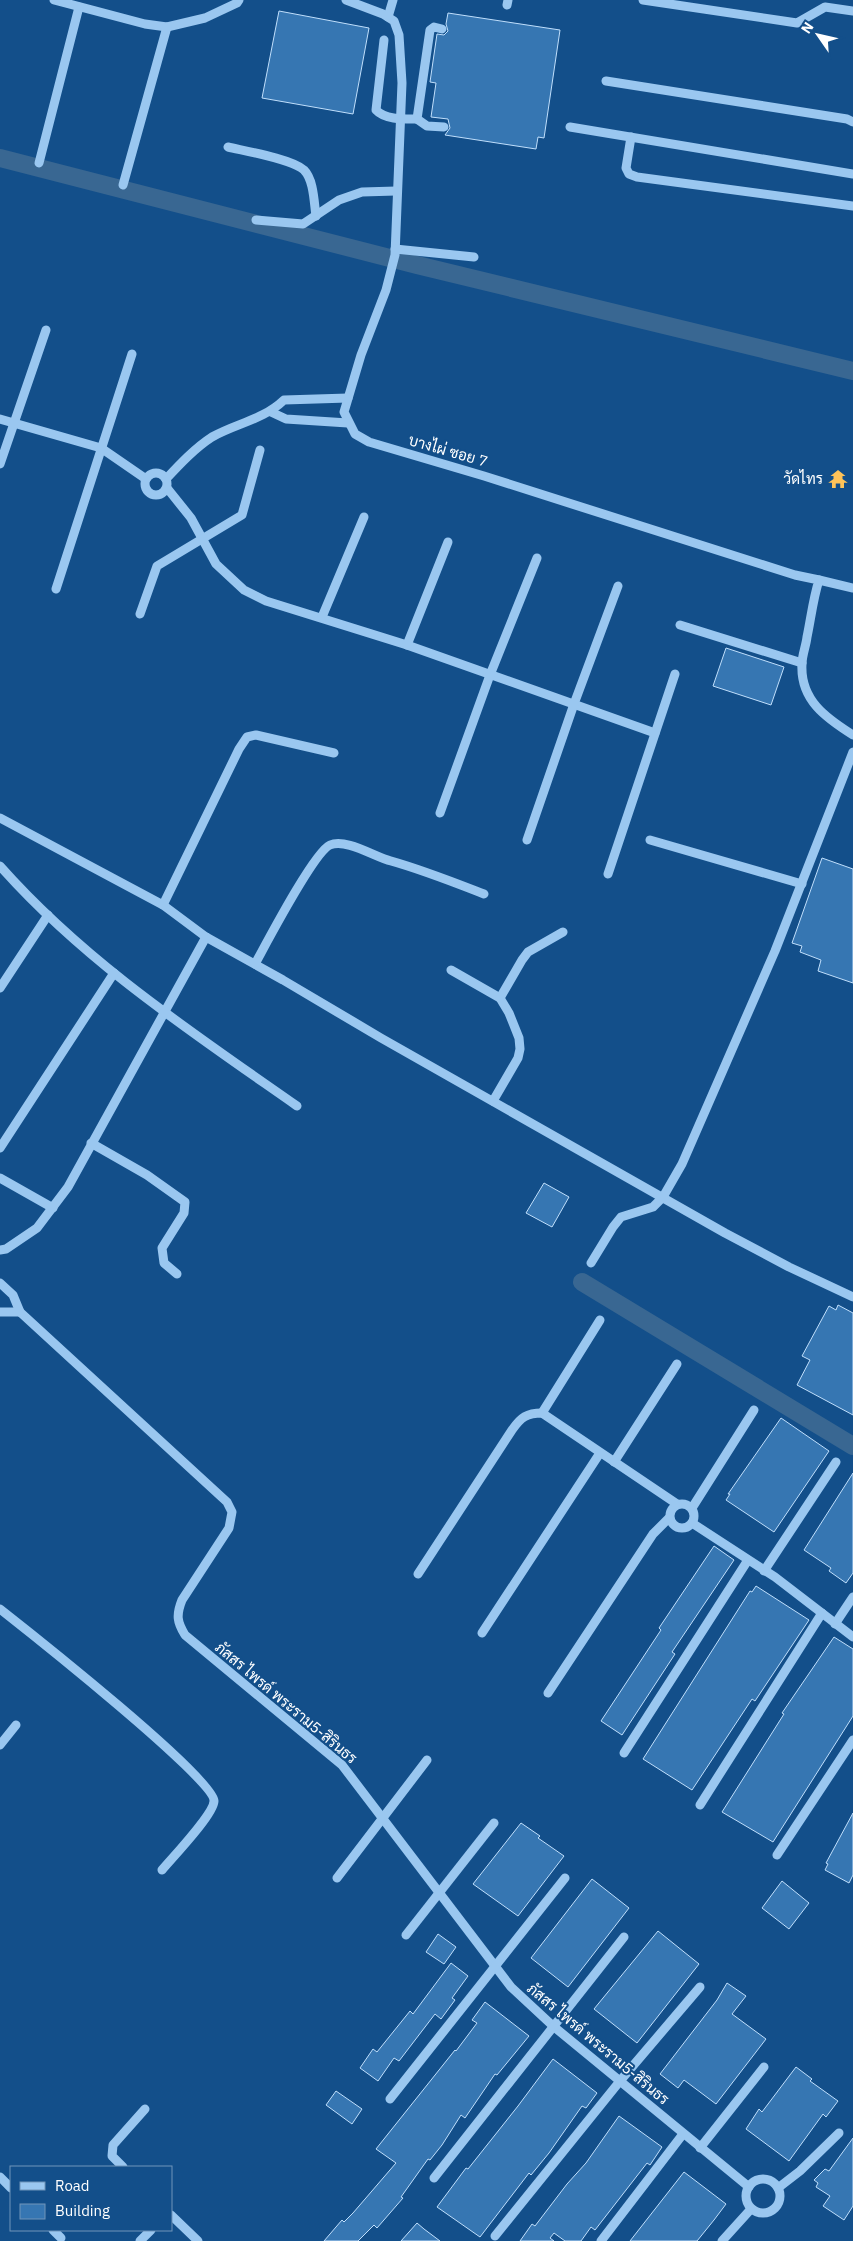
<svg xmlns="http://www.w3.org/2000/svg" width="853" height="2241" viewBox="0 0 853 2241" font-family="'IBM Plex Sans',Sarabun,sans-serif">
<rect width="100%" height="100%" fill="#134f8a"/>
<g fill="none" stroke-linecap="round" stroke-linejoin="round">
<g stroke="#396792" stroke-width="18">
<polyline points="0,158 417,265 853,371"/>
<polyline points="582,1282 853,1446"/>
</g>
</g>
<g fill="#3676b2" stroke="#c0dffc">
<polygon points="279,11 369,28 353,114 262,98"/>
<polygon points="448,13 560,30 544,138 538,137 536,149 445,135 450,128 448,119 431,117 436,83 430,82 437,34 444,35 448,31 446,24"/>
<polygon points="726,648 784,667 771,705 713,686"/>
<polygon points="822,858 853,869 853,983 818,971 821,960 800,952 802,946 792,943"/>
<polygon points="544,1183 569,1197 552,1227 526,1213"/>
<polygon points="838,1305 853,1313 853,1415 797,1385 810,1360 802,1356 829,1306 836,1310"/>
<polygon points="781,1418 829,1451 774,1532 726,1500 730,1494 728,1494"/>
<polygon points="853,1473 853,1573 846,1583 829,1571 831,1568 804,1550"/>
<polygon points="714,1546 734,1560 672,1652 675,1654 622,1735 601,1721 661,1630 659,1628"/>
<polygon points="756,1586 809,1620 755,1701 752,1699 692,1790 643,1759 750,1591 752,1592"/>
<polygon points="834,1637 853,1649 853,1716 773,1842 722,1812 784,1714 782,1713"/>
<polygon points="853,1813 853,1875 849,1883 825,1870 828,1864 826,1863"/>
<polygon points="521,1823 540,1836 538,1838 564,1856 518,1916 473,1884"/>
<polygon points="592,1879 629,1908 568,1987 531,1958"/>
<polygon points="782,1881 809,1903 789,1929 762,1908"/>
<polygon points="658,1931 699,1964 637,2043 594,2009"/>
<polygon points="438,1934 456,1947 444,1964 426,1952"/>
<polygon points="451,1963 468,1976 452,1998 455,2000 441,2019 435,2014 399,2061 394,2058 378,2081 360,2068 373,2049 377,2052 410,2011 413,2014"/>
<polygon points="727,1983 746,1996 732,2014 766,2039 716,2104 684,2080 678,2088 660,2074 717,2000"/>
<polygon points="485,2002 529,2036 497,2075 495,2074 465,2118 461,2115 442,2145 430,2160 428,2159 401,2197 403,2198 377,2228 374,2225 358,2241 324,2241 342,2220 344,2222 353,2213 396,2163 376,2149 455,2050 456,2051 477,2023 472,2020"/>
<polygon points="553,2059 597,2093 586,2108 582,2106 549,2153 531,2175 529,2173 480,2237 437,2207 466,2168 468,2169 518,2106"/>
<polygon points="796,2067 812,2079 810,2081 838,2101 826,2117 823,2114 789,2161 746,2129 759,2109 762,2112"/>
<polygon points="336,2091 362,2109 352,2124 326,2105"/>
<polygon points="619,2116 662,2147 650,2165 647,2163 595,2230 591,2227 581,2241 565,2241 554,2233 550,2238 554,2241 520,2241 532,2224 535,2226 567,2184 586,2163"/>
<polygon points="853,2138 853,2206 844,2220 823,2206 830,2196 816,2187 818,2183 814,2180 825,2169 829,2171"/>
<polygon points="684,2172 726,2204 714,2220 697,2241 630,2241"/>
<polygon points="417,2223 424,2229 440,2241 401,2241"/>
</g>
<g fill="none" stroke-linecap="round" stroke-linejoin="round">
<g stroke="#9ac7f0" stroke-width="9">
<polyline points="54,0 145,24 167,27 205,18 237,3 239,0"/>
<path d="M 346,0 L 383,14 L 394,21 L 399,35 L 402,83 L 395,255 L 386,290 L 361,355 L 344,412 L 355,434 L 369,442 L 484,476 L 795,575 L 819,580 C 813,599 811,618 807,637 C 806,646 802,655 802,664 C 800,700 826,718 853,735"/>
<polyline points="643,0 797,23 825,7 853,11"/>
<polyline points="507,5 508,0"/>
<polyline points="388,17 393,0"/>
<polyline points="442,29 434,27 430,30 417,119 427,126 444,127"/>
<path d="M 384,40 L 376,110 C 385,120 405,119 417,119"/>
<polyline points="606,81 847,119 853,122"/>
<polyline points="570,127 853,174"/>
<polyline points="631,137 626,168 629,174 637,177 853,206"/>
<path d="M 228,147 C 245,151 292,159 304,170 C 314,180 314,203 316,216"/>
<polyline points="39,163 79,7"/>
<polyline points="123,185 167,27"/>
<polyline points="256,220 303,224 339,200 362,192 396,191"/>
<polyline points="395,249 474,257"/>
<polyline points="271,412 286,419 348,423"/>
<polyline points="0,419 101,448 146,479"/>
<polyline points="0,464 46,330"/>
<circle cx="156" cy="484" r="11"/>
<path d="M 166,479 C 180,464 195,448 212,437 C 237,423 263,420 284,400 L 348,398"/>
<polyline points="167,488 191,518 216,564 244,590 266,601 407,645 655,733"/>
<polyline points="819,580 853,588"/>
<polyline points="56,589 132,354"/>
<polyline points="140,614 157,566 242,515 260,450"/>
<polyline points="322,617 364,517"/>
<polyline points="680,625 802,663"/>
<polyline points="407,645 448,542"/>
<polyline points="440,813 490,675 537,558"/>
<polyline points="0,818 163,905 206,937 283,980 381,1038 725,1233 789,1267 853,1297"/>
<polyline points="527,840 574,704 618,586"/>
<polyline points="650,840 802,884"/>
<path d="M 0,866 C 85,962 193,1033 297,1106"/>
<polyline points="608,874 675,674"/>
<polyline points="163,905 239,749 247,737 256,735 334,753"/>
<path d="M 255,964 C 266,944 314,852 330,845 C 346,838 375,857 391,861 C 423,870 453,882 484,894"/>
<polyline points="451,970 500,998 509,1013 519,1038 520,1049 518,1058 493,1101"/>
<polyline points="0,988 48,915"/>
<polyline points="500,998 522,960 528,952 563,932"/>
<polyline points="91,1143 147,1175 185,1202 184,1213 162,1248 164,1263 177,1274"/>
<polyline points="0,1148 114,973"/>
<polyline points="0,1178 53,1208"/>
<polyline points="0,1250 6,1249 37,1228 68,1187 206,937"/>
<polyline points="591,1263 613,1227 621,1217 653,1207 663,1197 682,1164 775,951 853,752"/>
<path d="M 0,1283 L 13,1295 L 20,1312 L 227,1502 L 232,1512 L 229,1528 L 182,1600 C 176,1615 177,1622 185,1635 L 342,1765 L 511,1987 L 553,2026 L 749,2187"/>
<polyline points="0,1312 20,1312"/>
<polyline points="542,1413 600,1320"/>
<polyline points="614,1462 677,1364"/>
<circle cx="682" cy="1516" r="12"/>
<polyline points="692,1508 754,1410"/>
<polyline points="692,1523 775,1577 853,1637"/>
<polyline points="764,1571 836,1462"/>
<path d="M 418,1574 L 512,1430 C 521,1417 527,1413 542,1413 L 677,1504"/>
<path d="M 0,1609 C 28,1631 215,1779 214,1801 C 214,1814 173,1857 162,1870"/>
<polyline points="835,1624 853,1597"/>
<polyline points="482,1633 600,1453"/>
<polyline points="548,1693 653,1534 669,1518"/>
<polyline points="0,1745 16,1725"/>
<polyline points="624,1753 748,1560"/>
<polyline points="700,1805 822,1613"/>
<polyline points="777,1855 853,1740"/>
<polyline points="337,1878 427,1760"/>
<polyline points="406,1935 494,1823"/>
<polyline points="390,2099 565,1878"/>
<polyline points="700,2148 764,2067"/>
<polyline points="123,2167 112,2156 113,2145 145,2109"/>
<polyline points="0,2177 11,2188"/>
<polyline points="434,2178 624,1937"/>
<circle cx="763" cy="2196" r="17"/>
<polyline points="778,2188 800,2171 839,2133"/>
<polyline points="171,2215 198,2241"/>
<polyline points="53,2230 61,2238"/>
<polyline points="495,2236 620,2081 700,1987"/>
<polyline points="140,2241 151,2230"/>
<polyline points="601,2241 683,2134"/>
<polyline points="722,2241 751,2209"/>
</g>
</g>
<defs>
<g id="temple-bare" transform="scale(1.5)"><path d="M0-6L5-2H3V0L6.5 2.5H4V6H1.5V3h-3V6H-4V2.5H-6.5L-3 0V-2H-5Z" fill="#ffc359" stroke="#134f8a" stroke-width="2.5" paint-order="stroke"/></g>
</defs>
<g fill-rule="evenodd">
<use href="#temple-bare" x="838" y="479"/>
</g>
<g text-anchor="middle" stroke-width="4" stroke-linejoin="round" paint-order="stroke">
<g font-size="15" fill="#fff" stroke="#134f8a">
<text transform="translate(448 451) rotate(16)" y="5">บางไผ่ ซอย 7</text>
<text transform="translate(286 1703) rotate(40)" y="5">ภัสสร ไพรด์ พระราม5-สิรินธร</text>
<text transform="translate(598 2044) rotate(40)" y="5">ภัสสร ไพรด์ พระราม5-สิรินธร</text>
</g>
<g font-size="15" fill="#fff" stroke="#134f8a" text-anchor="end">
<text x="823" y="484">วัดไทร</text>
</g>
</g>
<rect x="10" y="2166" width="162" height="65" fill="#134f8a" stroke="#7195b9"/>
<rect x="20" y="2182" width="25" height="8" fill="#9ac7f0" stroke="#7195b9"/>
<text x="55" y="2191" font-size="15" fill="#ffffff">Road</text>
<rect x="20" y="2204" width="25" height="15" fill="#3676b2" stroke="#7195b9"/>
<text x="55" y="2216" font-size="15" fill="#ffffff">Building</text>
<g transform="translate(818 35) rotate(304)" stroke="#134f8a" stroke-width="4" paint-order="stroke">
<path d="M0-4L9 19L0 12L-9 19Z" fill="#ffffff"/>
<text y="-8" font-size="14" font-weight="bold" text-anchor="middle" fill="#ffffff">N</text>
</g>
</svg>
